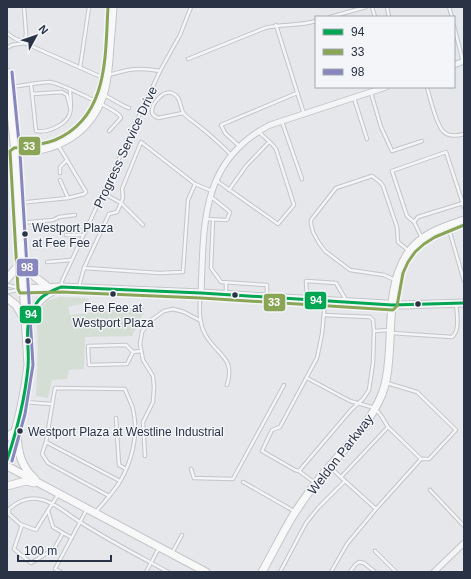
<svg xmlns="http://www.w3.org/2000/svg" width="471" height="579" viewBox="0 0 471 579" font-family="Helvetica,sans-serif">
<rect width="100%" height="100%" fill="#e5e7ea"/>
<polygon fill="#d5ded5" points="59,297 87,298 89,302 68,307 70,315 144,307 144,312 132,336 85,337 84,369 69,370 67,379 52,380 48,398 36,396 38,350 37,321 40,310 47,301"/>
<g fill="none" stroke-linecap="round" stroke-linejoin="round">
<g stroke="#c3c5c8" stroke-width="4.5">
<g id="lane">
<polyline points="24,7 26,33 25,43"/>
<polyline points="372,7 375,17"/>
<polyline points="387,7 389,17"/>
<polyline points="449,7 452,17"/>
<polyline points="330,17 366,7"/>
<polyline points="276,25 304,114"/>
<polyline points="454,26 463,62"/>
<path d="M 7,33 L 14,38 L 38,49 L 99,76 C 109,76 118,72 128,70 C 139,68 149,69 160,71"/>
<polyline points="7,48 12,45 25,43"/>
<path d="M 188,59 L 265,28 C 282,24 299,26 316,21"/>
<polyline points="80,68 89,7"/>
<path d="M 31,84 L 36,131 C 47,133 67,125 70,113 C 72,106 70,97 70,90"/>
<path d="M 10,87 C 23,86 37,82 50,82 C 59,83 115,109 120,116 L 121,118 L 109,131"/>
<path d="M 427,87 C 430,98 436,124 443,131 C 448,137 457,136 464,134"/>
<polyline points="371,93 381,127 392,151 422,141"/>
<polyline points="32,94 62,92 67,95 70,107"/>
<path d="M 104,95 C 113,99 120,105 129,108"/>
<polyline points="354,98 367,139"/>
<path d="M 183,113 L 158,118 C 156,117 152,115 152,112 C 151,104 163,90 172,93 C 182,97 179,107 184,114 C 188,118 194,122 199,126 C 210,135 221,144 231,155"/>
<polyline points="282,122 302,179"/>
<polyline points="58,145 67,160"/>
<polyline points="239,146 225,133 221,125 297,93"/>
<polyline points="7,153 14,153"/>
<polyline points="60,173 60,167 67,160 86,192 84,194 68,198 60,180"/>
<path d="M 217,181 L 278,224 L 294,205 L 276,149 C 271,142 265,138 259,132"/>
<polyline points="229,190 246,166 269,142"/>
<polyline points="103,193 121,203 117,212 109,214 84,268 159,273 183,272 188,200 195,184 212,191"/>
<polyline points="18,203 68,198"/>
<polyline points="206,219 227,220 230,212 210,196"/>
<polyline points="213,220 211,268 221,282 267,285 267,296"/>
<polyline points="414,222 418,217 463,203"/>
<polyline points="19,223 53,220 59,217 75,215"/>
<polyline points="143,225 121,203 123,197 122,189 141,142 195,184"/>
<polyline points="448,226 464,281"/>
<polyline points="66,235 83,235"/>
<polyline points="422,238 414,222 407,216 392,171 446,152 464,207"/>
<polyline points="47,262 71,260"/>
<polyline points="395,280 384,275 350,270 325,251 319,243 313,232 311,224 311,220 336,188 372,176 380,182 383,186 397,227 398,242 409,251"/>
<polyline points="7,285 23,289"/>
<polyline points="79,286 84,268"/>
<polyline points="61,287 62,281 160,71 180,35 191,7"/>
<polyline points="7,292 23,289"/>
<path d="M 200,294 C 200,308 198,321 205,334 C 216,355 236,357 227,385"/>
<polyline points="226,294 226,283"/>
<polyline points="307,299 306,281 336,283 346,300"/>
<polyline points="325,301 322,334 317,358 280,427 272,430 262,451 295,470 299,471 351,410 363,399 369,390 373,363 374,331 389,330"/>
<polyline points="324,315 370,317 373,320 374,331"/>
<path d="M 392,333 L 452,337 C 460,331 457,314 456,304"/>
<polyline points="133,352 127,364 89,365 88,346 126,345 133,352 141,351"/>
<polyline points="307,378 350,401 375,408 382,417 388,427 421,459 429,459 456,430 417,392 387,383"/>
<polyline points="23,402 52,404"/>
<polyline points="116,418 119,465 126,469"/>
<path d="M 46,442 L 55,388 L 125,389 C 127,395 131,402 133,409 C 139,434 132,462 119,483 C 112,494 103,503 95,513"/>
<polyline points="145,456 143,422 153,402 154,387 153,376 143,360 140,344 142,332 150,321 164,311 173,309 184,312 199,320"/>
<polyline points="331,468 345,481"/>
<polyline points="191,469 194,478 233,479 284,385"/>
<polyline points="299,471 315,483"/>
<polyline points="341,477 388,427"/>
<polyline points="243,482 294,511"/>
<polyline points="430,490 464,526"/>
<path d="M 58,495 C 50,507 43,518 36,530 L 20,524 L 9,514 L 9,509 C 19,500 30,496 43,500 C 56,503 68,515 80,522 C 108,540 139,556 168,572"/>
<polyline points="109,496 48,463 42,454 46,442 120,481"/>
<polyline points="376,509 421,459"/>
<polyline points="48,511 53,527 63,533"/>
<polyline points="22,525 14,549 31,563 54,549 63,533 72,538"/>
<polyline points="375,551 396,572"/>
<polyline points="172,553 182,535"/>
<polyline points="61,572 55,569 87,509"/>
<polyline points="146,572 159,548"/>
<polyline points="280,572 306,523 318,508 345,481 376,509 347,544 331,572"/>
<polyline points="350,572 355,565 359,562 364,563 375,572"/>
</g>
</g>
<g stroke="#c3c5c8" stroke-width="7">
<g id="street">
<polyline points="454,65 464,61"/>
<path d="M 201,293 C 204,224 200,161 270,125 L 386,87"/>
<polyline points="434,572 464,543"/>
</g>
</g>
<g stroke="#c3c5c8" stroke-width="9">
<g id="secondary">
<path d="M 7,72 L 15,153 L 28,365 C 24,399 17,428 7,460"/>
<path d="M 15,153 C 55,151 89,136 103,95 C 107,84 108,71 109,59 C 110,42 112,24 113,7"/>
<polyline points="22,261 35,277 48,287"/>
<polyline points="7,279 21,262"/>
<polyline points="23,289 61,287 201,293 403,305 464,303"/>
<polyline points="7,298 16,305 24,319"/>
<path d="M 28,329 C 33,309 37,297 58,289"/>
<path d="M 17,435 C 18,452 21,467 35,479"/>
<polyline points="7,437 16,431"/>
<polyline points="7,466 206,572"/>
<polyline points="7,486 26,481 34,483"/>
<path d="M 262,572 C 272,554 281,536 291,519 C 298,507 307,495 315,484 C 337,455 368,429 382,394 C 387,382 388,369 389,356 C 392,321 388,283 408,253 C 421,234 443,227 464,220"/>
</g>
</g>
<use href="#lane" stroke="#f4f5f7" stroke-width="2.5"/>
<use href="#street" stroke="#f4f5f7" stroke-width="5"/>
<use href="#secondary" stroke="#f8f8f8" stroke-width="7"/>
<g stroke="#f3f5f9" stroke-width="6">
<path id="bus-1" d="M 7,460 C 17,430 25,399 28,367 C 30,344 22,326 36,304 C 41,295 52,291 61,287 L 201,293 L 392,305 L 464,303"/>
</g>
<g stroke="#f3f5f9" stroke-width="6">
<path id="bus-2" d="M 108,7 C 105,56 109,117 55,140 C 42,145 28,146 14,148 L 10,151 L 18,289 L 20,293 L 61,292 L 201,298 L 393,310 L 397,306 L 403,273 L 408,262 L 415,252 L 424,244 L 435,237 L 464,225"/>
</g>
<g stroke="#f3f5f9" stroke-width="6">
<polyline id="bus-3" points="12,461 25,414 33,365 20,153 12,72"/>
</g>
<use href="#bus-1" stroke="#00a651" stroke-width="3"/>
<use href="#bus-2" stroke="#8ba557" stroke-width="3"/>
<use href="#bus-3" stroke="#8786bd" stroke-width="3"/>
</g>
<g fill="#293345" stroke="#f3f5f9" stroke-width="1.5">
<circle cx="25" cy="234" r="3.5"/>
<circle cx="113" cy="294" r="3.5"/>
<circle cx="235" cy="295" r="3.5"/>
<circle cx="418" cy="304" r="3.5"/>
<circle cx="28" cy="341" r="3.5"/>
<circle cx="20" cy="431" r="3.5"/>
</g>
<g text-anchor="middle" stroke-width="3" stroke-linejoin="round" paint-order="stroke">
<g font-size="12" fill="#293345" stroke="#f3f5f9" text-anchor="start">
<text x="32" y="232">Westport Plaza<tspan x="32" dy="15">at Fee Fee</tspan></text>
<text x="113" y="312" text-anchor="middle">Fee Fee at<tspan x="113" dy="15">Westport Plaza</tspan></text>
<text x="28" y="436">Westport Plaza at Westline Industrial</text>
</g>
<g font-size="13" fill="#293345" stroke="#f3f5f9">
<text transform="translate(125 147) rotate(-65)" y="5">Progress Service Drive</text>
<text transform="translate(340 454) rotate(-52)" y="5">Weldon Parkway</text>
</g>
</g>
<g stroke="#f3f5f9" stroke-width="1.5">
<rect x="18" y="136" width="23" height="20" rx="4" fill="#8ba557"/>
<rect x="16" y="258" width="23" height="19" rx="4" fill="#8786bd"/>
<rect x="304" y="291" width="23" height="19" rx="4" fill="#00a651"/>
<rect x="263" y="293" width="23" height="19" rx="4" fill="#8ba557"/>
<rect x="19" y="305" width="23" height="19" rx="4" fill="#00a651"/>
</g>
<g font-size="11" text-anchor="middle" font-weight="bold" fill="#fff">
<text x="29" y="150">33</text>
<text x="27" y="271">98</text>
<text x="316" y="304">94</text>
<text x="274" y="306">33</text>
<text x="31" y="318">94</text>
</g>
<rect width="471" height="579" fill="none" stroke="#293345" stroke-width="16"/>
<rect x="315" y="16" width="140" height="72" fill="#f3f5f9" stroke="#a2a7b1"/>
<rect x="323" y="29" width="20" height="6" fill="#00a651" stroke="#a2a7b1"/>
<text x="351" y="36" font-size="12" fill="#293345">94</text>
<rect x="323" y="49" width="20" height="6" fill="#8ba557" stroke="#a2a7b1"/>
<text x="351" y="56" font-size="12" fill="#293345">33</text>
<rect x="323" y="69" width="20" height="6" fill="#8786bd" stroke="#a2a7b1"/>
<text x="351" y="76" font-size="12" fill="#293345">98</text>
<g transform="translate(36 36) rotate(50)" stroke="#f3f5f9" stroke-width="3" paint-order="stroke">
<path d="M0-3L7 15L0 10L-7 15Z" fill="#293345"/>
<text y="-6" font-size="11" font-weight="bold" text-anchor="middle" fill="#293345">N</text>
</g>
<path d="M18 555v6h93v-6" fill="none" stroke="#293345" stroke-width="2"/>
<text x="24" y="555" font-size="12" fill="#293345" stroke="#f3f5f9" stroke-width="3" paint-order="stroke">100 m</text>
</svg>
